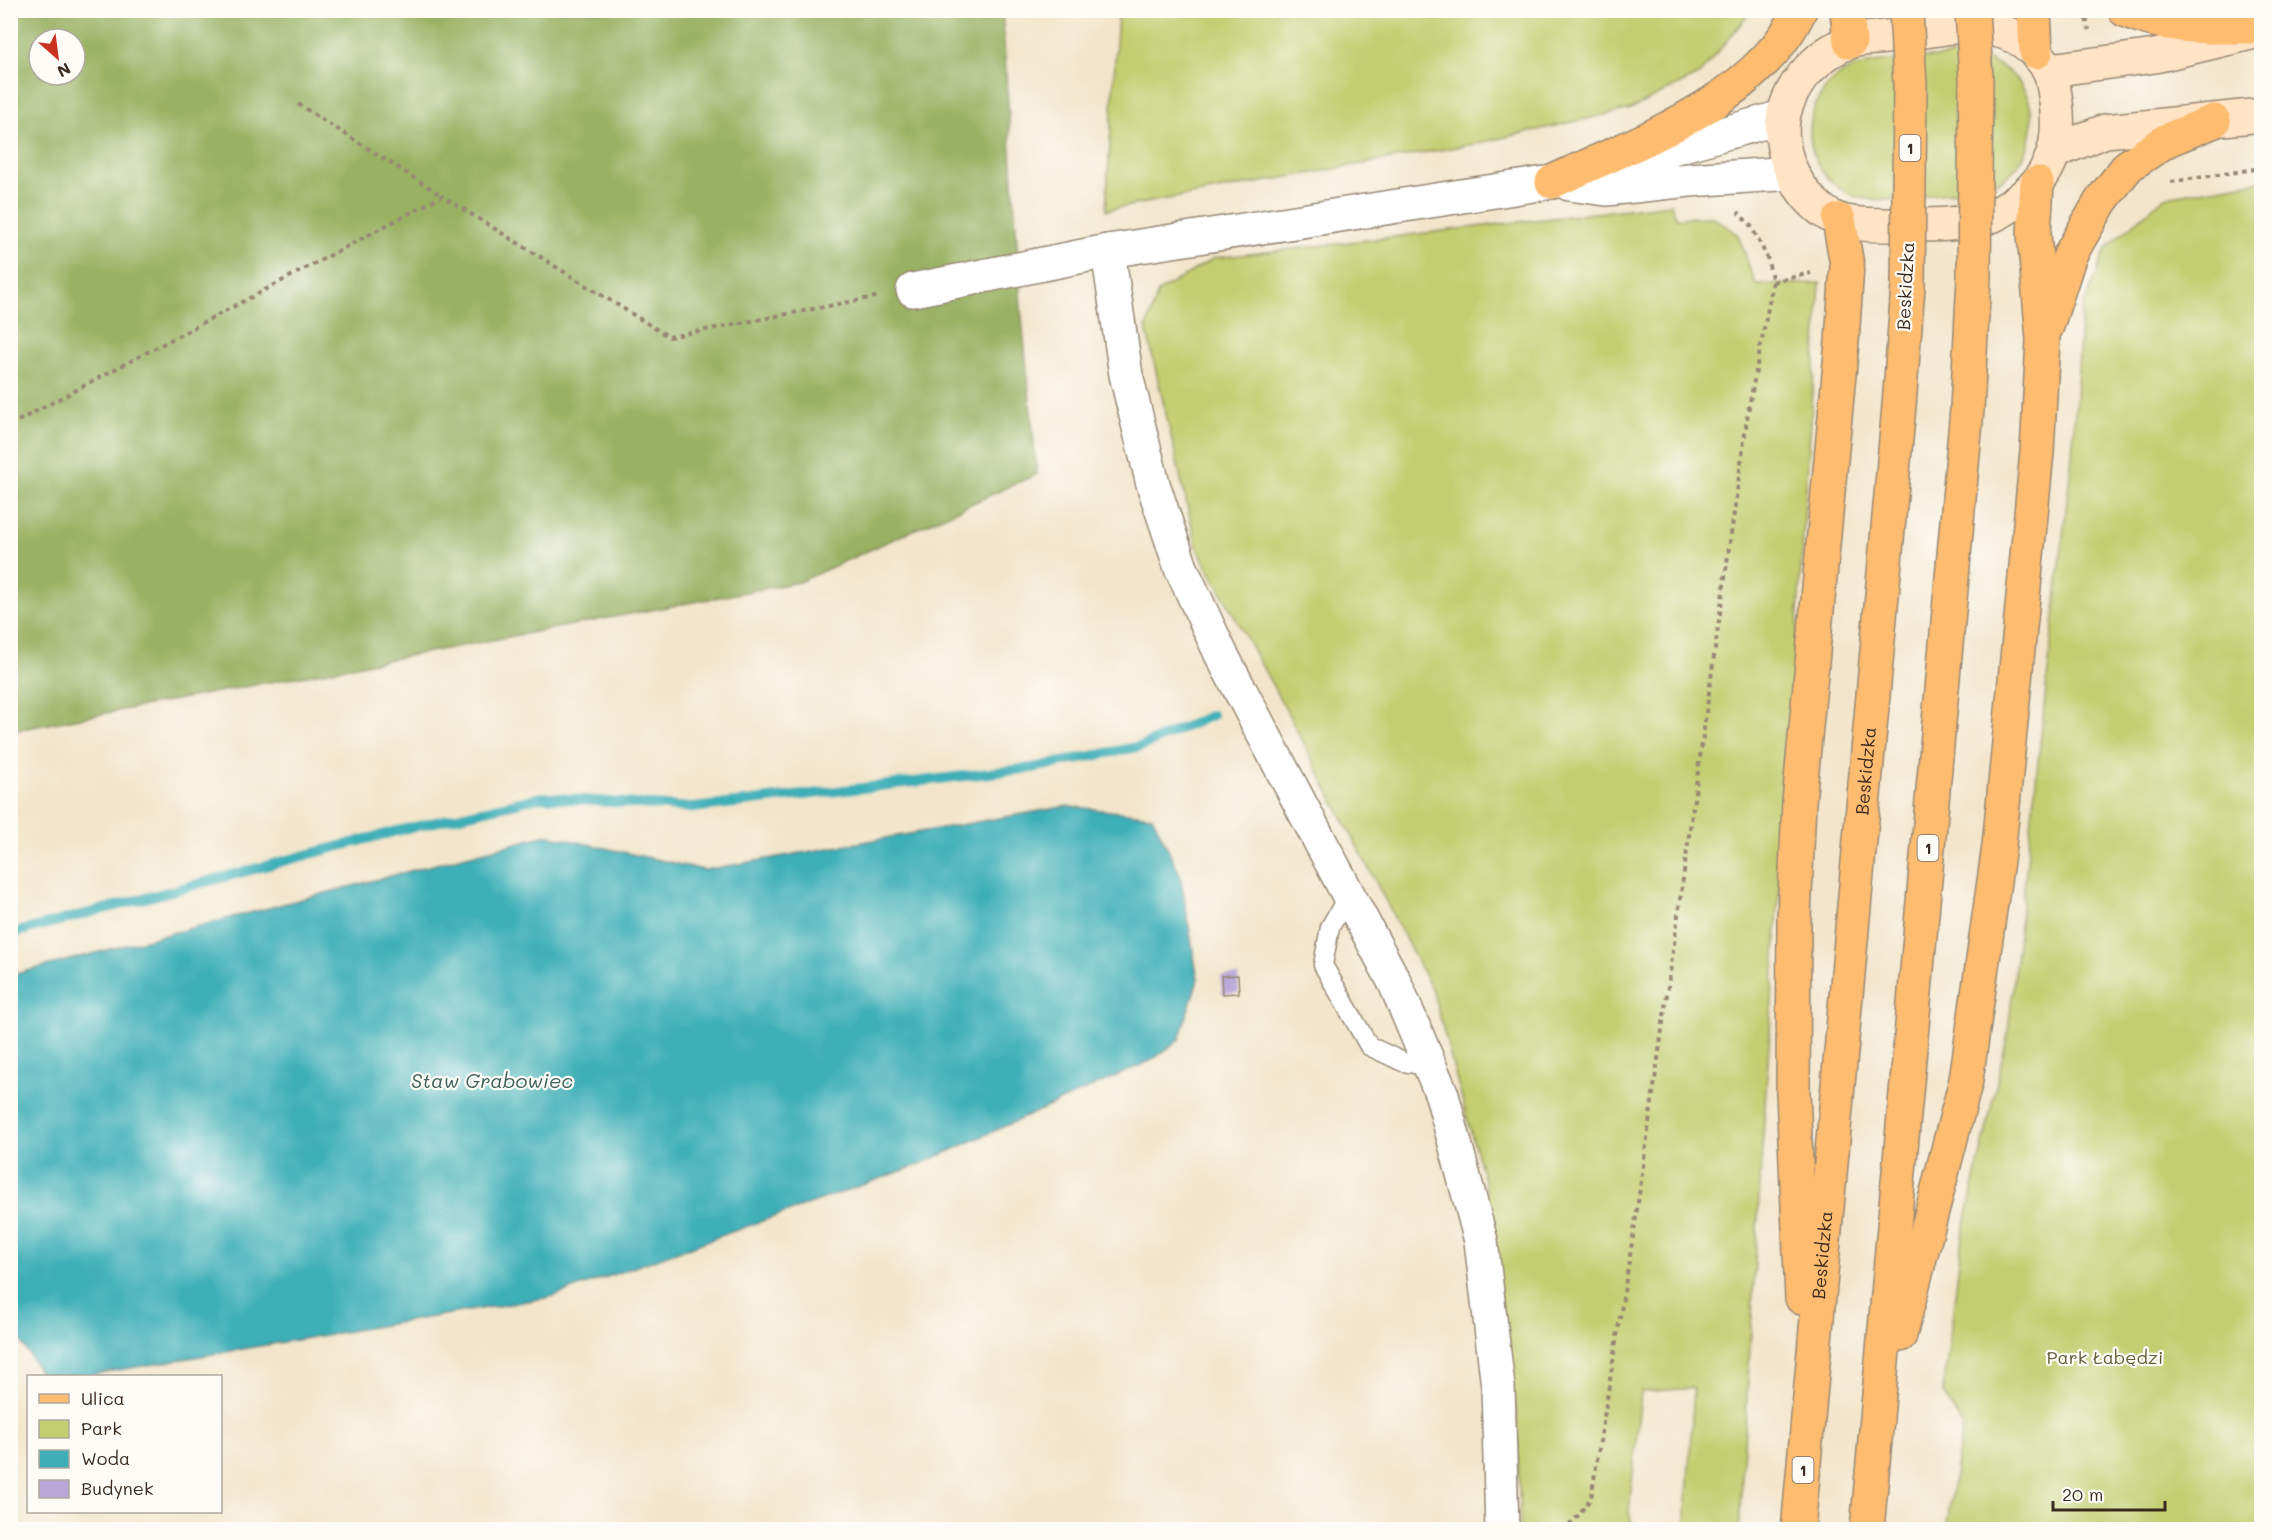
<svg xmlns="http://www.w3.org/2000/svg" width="2272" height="1540" viewBox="0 0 2272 1540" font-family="Mali,sans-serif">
<rect width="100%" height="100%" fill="#fdfcf7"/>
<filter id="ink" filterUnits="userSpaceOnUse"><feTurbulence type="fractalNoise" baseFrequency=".0167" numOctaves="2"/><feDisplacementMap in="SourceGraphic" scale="12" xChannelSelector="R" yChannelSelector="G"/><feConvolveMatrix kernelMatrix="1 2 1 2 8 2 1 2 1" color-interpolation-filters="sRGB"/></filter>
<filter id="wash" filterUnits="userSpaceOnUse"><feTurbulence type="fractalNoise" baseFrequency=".008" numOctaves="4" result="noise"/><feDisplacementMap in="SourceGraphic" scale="24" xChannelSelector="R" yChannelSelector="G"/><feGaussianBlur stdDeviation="1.35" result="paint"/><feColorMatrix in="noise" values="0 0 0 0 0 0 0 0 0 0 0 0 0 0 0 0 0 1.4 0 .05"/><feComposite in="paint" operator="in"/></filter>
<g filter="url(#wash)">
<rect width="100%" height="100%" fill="#f3e5cb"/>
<g fill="#c2ce70" stroke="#7e7c47" stroke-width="1.5">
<polygon points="1118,11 1118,10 1751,11 1700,74 1631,109 1479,143 1106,210"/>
<path d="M 1972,55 C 1985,59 1999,63 2009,72 C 2044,100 2038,159 2000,181 C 1995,184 1988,187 1983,189 C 1972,192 1958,192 1947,193 C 1919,196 1889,203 1861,198 C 1850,196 1841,190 1833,183 C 1797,152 1805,94 1846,71 C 1870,58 1943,57 1972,55 Z"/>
<polygon points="2261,181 2261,1529 1946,1529 1963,1426 1943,1393 1962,1237 2008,1033 2072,455 2082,311 2106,248 2165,197"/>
<polygon points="1671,204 1676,218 1713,217 1738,235 1756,285 1820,283 1761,1164 1739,1529 1685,1529 1694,1388 1641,1392 1629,1512 1633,1529 1520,1529 1517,1417 1485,1184 1433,992 1291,719 1197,548 1146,328 1158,292 1214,258"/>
</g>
<path fill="#99b162" stroke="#6a6e40" stroke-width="1.5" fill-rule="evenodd" d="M 11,11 L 1002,11 L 1021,308 L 1037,474 L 799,582 L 11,731 ZM 39,39 L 75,39 L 75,75 L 39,75 Z"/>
<polygon fill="#3eafb7" stroke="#3c6c6a" stroke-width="1.5" points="1068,806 1152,816 1180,874 1198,979 1179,1040 1152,1060 921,1164 551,1297 83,1376 42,1376 11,1325 11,975 547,835 704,870"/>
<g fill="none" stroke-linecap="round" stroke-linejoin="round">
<polyline stroke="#3eafb7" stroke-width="10" points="10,934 393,832 541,797 693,808 1032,768 1142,746 1212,715"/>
</g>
<g id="blocks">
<polygon fill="#b8a6d7" points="1238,975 1239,993 1222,994 1221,976"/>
</g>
</g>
<g filter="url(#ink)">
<use href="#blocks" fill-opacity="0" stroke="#978874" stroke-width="1.5"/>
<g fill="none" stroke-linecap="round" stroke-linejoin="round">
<g stroke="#978874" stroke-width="21">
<polyline id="lane" points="1349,894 1330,927 1323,965 1369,1046 1403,1062 1430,1067"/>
</g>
<g stroke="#978874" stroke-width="36">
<g id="street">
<polyline points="1569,184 1606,189 1689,180 1792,173"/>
<polyline points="1108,251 1126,375 1153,484 1181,568 1221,654 1395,983 1442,1095 1481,1241 1498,1387 1502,1530"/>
<polyline points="913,290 1108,251 1552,182 1782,117"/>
</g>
</g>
<g stroke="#978874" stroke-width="36">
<g id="secondary">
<path d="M 1953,27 C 1988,26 2020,30 2042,60 C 2046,65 2049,69 2051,75 C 2063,125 2062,169 2017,201 C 2008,207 1999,214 1989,217 C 1963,225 1936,225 1908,225 C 1890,225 1852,226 1836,219 C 1797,201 1771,144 1787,104 C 1797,77 1822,51 1850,42 C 1860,38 1874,39 1886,37 C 1908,34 1931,30 1953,27 Z"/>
<polyline points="2050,70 2155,56 2251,33"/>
<polyline points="2054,152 2105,131 2262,115"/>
</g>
</g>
<g stroke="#978874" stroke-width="36">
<g id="primary">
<polyline points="1847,10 1850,42"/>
<polyline points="2034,10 2036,52"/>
<path d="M 2125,10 C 2168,30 2215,27 2262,27"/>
<path d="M 1552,182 C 1637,142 1758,101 1800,10"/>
<polyline points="2047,326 2070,255 2101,201 2128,166 2167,140 2214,121"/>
<polyline points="1802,1298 1793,1093 1794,918 1799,802 1842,342 1847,265 1839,220"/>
<polyline points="1900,1335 1966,1080 1999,846 2037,452 2043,339 2034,234 2037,183"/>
<path id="s1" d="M 1798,1530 L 1899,406 L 1908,286"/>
<polyline points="1867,1530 1967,409 1974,278"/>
</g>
</g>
<g stroke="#978874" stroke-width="4" stroke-dasharray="4.5 4.5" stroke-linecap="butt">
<polyline points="2084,10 2089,30"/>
<polyline points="298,104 441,195"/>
<polyline points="2171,182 2262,168"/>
<polyline points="1773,282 1811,273"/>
<polyline points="10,425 442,196 669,337 880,296"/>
<polyline points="1562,1530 1574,1521 1591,1498 1635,1224 1748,412 1773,282 1767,257 1751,226 1738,212"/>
</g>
<use href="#lane" stroke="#fff" stroke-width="18"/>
<use href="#street" stroke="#fff" stroke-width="33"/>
<use href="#secondary" stroke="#ffe4c6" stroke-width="33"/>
<use href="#primary" stroke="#febc70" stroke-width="33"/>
<g stroke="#978874" stroke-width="36" stroke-linecap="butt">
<g id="primary-bridge">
<polyline points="1906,10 1910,85 1908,286"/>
<polyline points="1972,10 1976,79 1974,278"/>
</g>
</g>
<use href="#primary-bridge" stroke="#febc70" stroke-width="33"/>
</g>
</g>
<g text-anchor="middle" stroke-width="4.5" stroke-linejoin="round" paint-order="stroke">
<g fill="#fdfcf7" stroke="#75695f" stroke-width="1.5">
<rect x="1899.5" y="135" width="21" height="26" rx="4.5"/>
<rect x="1917.5" y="835" width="21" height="26" rx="4.5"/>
<rect x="1792.5" y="1457" width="21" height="26" rx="4.5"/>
</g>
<g font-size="16" font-weight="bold" fill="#3b2a1e">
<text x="1910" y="154">1</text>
<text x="1928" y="854">1</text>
<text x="1803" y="1476">1</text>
</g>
<g font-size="18" fill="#3b2a1e" stroke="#fdfcf7">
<text transform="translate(1906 286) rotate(-87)" y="6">Beskidzka</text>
<text dy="6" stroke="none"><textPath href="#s1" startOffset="762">Beskidzka</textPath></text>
<text dy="6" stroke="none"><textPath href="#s1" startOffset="276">Beskidzka</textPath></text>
</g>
<g font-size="18" fill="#645b37" stroke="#fdfcf7">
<text x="2105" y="1364">Park Łabędzi</text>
</g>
<g font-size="20" font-style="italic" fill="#3c5f5b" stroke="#fdfcf7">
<text x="492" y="1088">Staw Grabowiec</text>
</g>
</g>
<rect width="2272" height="1540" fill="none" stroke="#fdfcf7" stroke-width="36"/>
<rect x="27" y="1375" width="195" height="138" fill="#fdfcf7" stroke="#afa8a0" stroke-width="1.5"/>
<rect x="39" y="1394" width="30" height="9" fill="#febc70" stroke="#afa8a0" stroke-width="1.5"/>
<text x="81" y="1405" font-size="18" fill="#3b2a1e">Ulica</text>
<rect x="39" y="1420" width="30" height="18" fill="#c2ce70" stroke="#afa8a0" stroke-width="1.5"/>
<text x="81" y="1435" font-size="18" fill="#3b2a1e">Park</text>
<rect x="39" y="1450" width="30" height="18" fill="#3eafb7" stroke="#afa8a0" stroke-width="1.5"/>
<text x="81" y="1465" font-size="18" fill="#3b2a1e">Woda</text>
<rect x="39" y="1480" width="30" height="18" fill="#b8a6d7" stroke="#afa8a0" stroke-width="1.5"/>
<text x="81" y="1495" font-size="18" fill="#3b2a1e">Budynek</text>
<g transform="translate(57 57) rotate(152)"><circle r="28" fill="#fdfcf7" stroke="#afa8a0" stroke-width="1.5"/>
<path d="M0-4.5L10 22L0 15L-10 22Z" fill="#c8321e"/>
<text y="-9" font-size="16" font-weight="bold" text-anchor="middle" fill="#3b2a1e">N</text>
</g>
<path d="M2053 1501v9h112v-9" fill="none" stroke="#3b2a1e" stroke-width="3"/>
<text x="2062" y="1501" font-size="18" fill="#3b2a1e" stroke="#fdfcf7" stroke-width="4.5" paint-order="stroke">20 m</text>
</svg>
